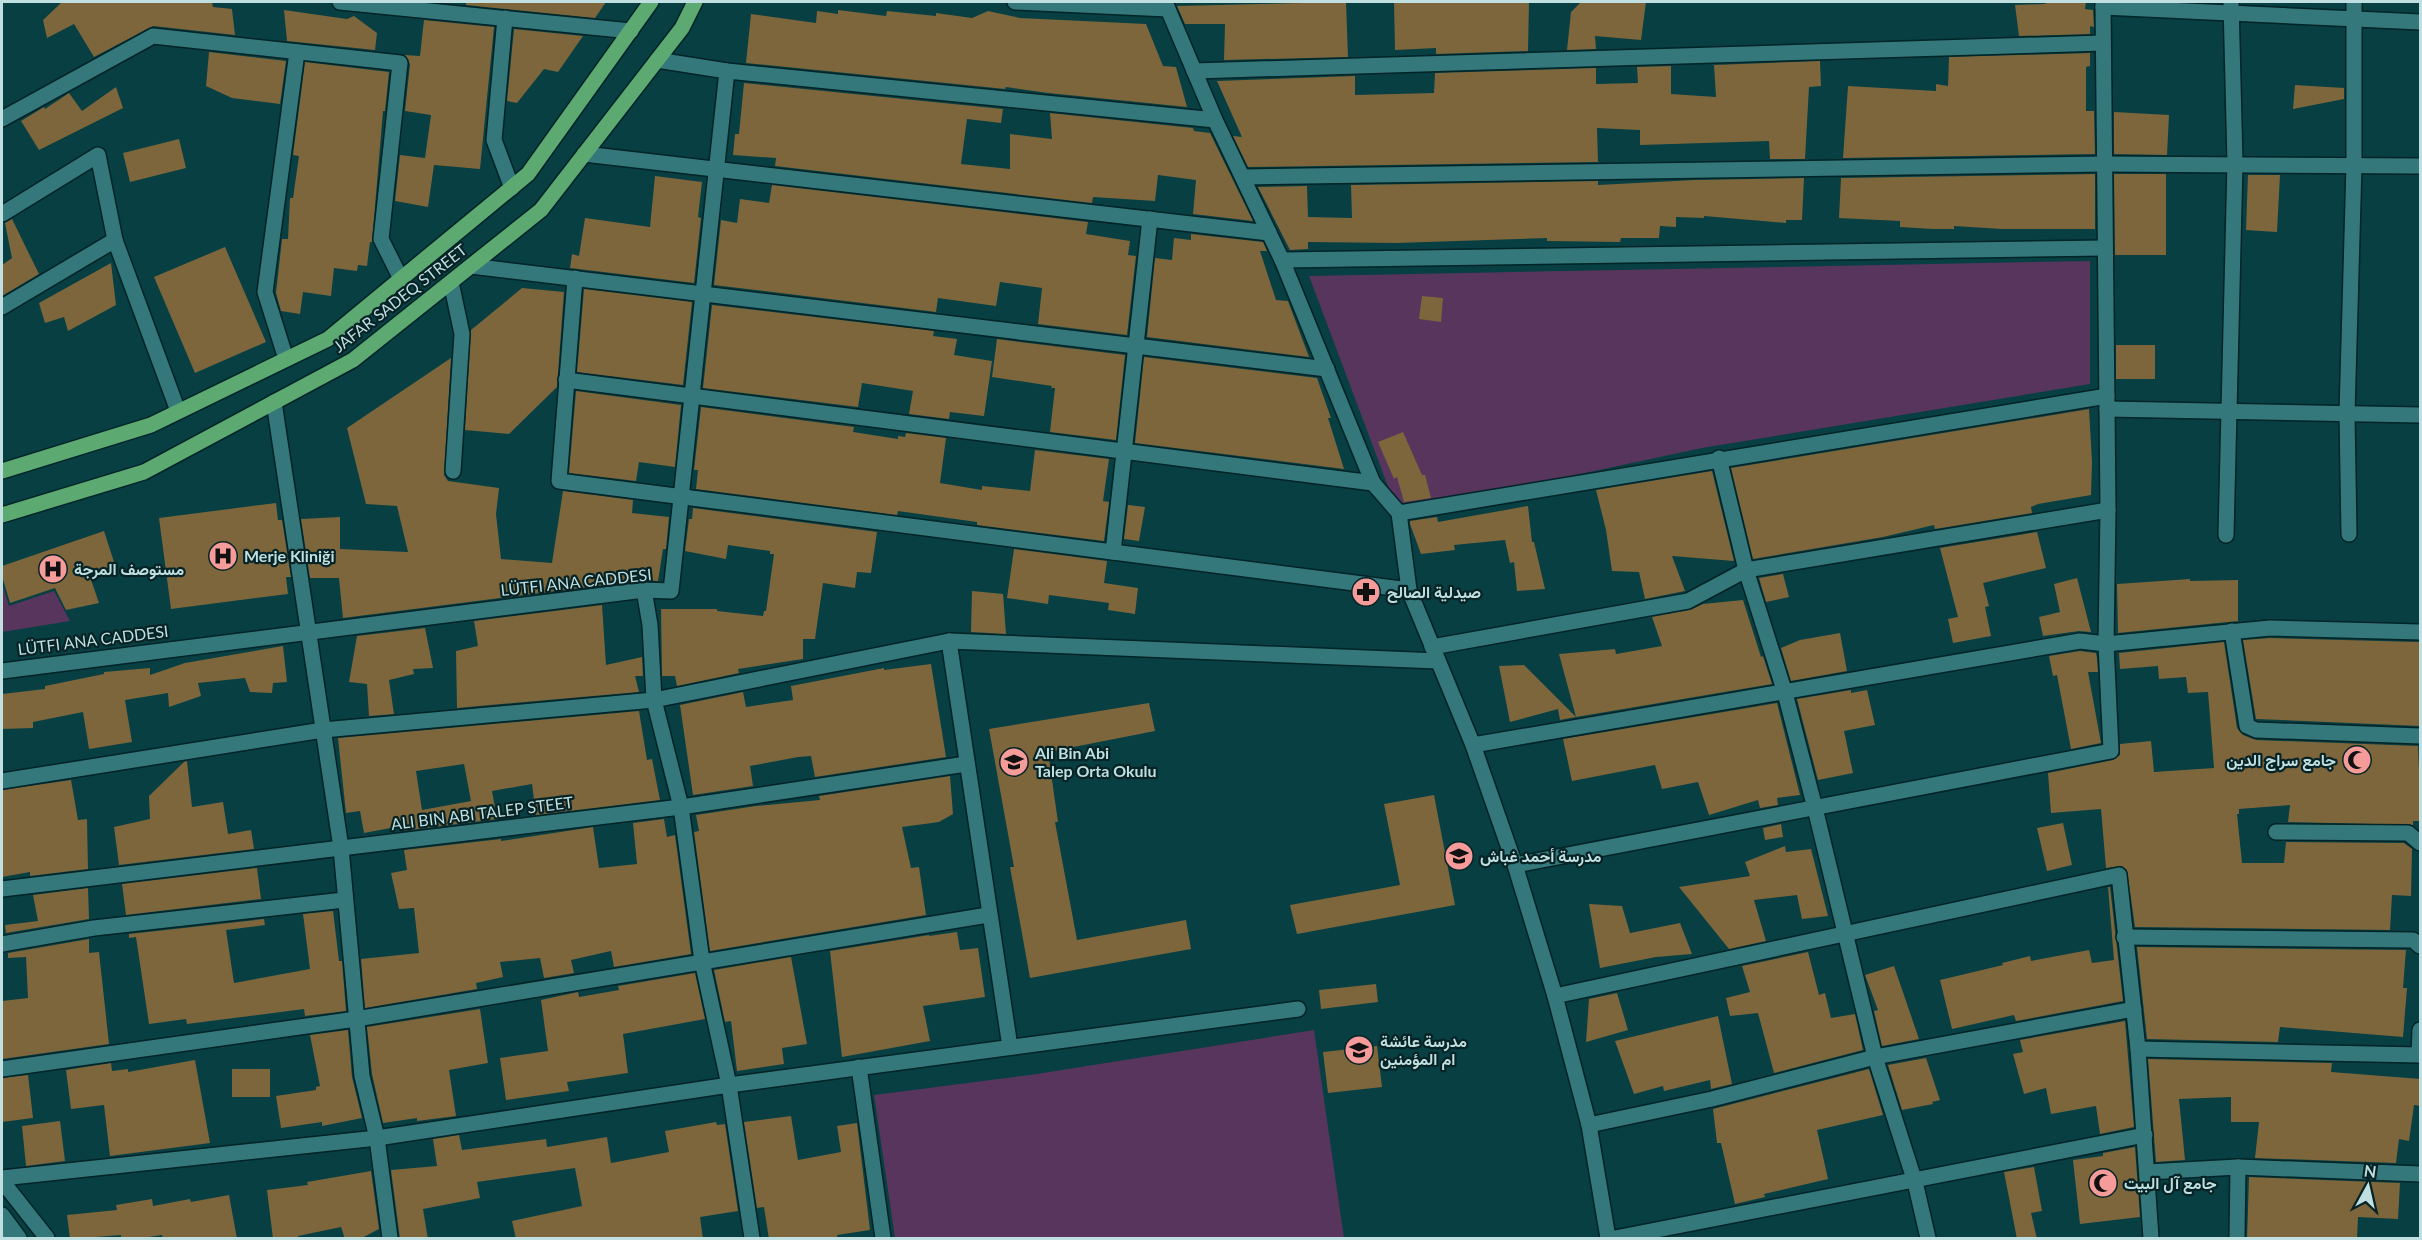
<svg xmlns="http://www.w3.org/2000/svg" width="2422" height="1240" viewBox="0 0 2422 1240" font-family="Lato,Vazirmatn,sans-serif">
<rect width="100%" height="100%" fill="#073f43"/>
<g fill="#57355d">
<polygon points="2090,261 2090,384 1702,448 1398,513 1309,276"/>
<polygon points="2,583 9,606 54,591 70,621 2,632"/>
<polygon points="1314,1030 1344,1238 895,1238 874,1095 1030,1075"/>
</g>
<g fill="#7d663b" fill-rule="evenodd">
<polygon points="62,2 212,2 213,7 232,9 235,35 153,26 94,57 74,24 47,38 43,20"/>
<polygon points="466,2 606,2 595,18 466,5"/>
<polygon points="1346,2 1348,57 1224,60 1225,24 1185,24 1177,6"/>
<polygon points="1394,2 1529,2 1528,51 1436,54 1436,48 1395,50"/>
<polygon points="1581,2 1646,2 1641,40 1595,36 1596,49 1567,50 1571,12"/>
<polygon points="2049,2 2086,2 2085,9 2093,10 2094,27 2090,26 2090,34 2019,36 2015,5 2044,4"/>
<polygon points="284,10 347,19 354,16 377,33 375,50 287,41"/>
<polygon points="838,10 886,16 887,11 936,16 936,13 972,18 988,11 1020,18 1146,24 1163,66 1176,67 1187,107 1048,93 1006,87 1005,89 746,63 751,14 816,23 817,11 838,14"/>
<polygon points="424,20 494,27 480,169 434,165 428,207 395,201 400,155 425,158 431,115 405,111 410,64 405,55 420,56"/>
<polygon points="514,29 583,36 558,72 544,69 517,103 507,101"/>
<polygon points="209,52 286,61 280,104 232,98 206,86"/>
<polygon points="2090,53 2090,66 2086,67 2086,111 2094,111 2095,154 1843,158 1848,86 1936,91 1936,84 1948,86 1949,57"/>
<polygon points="1820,61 1821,86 1809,87 1805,159 1770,159 1769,141 1640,145 1640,130 1597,128 1598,162 1248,167 1233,136 1242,137 1217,81 1355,76 1355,95 1434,93 1435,73 1596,68 1596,84 1638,83 1637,67 1671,66 1671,94 1716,97 1714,65"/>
<polygon points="305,62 389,72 385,111 383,111 372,242 370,242 367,266 358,265 357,271 334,268 331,296 303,292 300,314 281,311 276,293 282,239 288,239 290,198 293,198 299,156 293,155"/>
<polygon points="744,83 1003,109 1001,123 967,119 961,164 1010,169 1010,134 1052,139 1050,113 1193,128 1194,131 1210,133 1253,221 1193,214 1196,180 1158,175 1155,201 1093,197 1092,203 775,166 776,158 733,155 735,134 739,134"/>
<polygon points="2295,85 2344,88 2344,99 2293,109"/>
<polygon points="116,87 123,108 39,150 21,121 44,107 45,109 69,93 82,111"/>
<polygon points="2114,112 2169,115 2167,155 2114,154"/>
<polygon points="179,139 186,168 130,182 123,153"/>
<polygon points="2095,174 2095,229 2002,229 1954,226 1954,229 1933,229 1900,227 1900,221 1839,218 1841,178"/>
<polygon points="2114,174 2166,174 2166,255 2115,255"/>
<polygon points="2248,175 2280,175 2277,232 2246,230"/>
<polygon points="655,176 702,182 698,217 701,218 694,283 570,268 572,254 579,256 585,218 650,227"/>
<polygon points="1804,178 1802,220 1786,220 1786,223 1704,216 1704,218 1676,217 1676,227 1660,226 1659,238 1621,238 1620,242 1547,241 1547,238 1396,243 1308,242 1308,249 1290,250 1258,187 1307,186 1308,217 1352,218 1351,185 1598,181 1598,185 1694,180"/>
<polygon points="772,185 1088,222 1086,234 1130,241 1128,255 1136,256 1127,335 1038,324 1042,288 1000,282 996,306 938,298 936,312 714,285 721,220 737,223 740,199 769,203"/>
<polygon points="12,219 39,274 2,296 2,265 12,258 5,223"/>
<polygon points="1191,234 1263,242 1267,251 1260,251 1276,300 1288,301 1309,357 1147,337 1155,258 1172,260 1174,238 1191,240"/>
<polygon points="225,247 266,342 195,373 154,277"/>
<polygon points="111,263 116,305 68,331 64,317 45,323 39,303"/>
<polygon points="522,288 564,292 557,387 509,434 465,430 471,330"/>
<polygon points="584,289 692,302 683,385 577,372"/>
<polygon points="1422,296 1443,298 1441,322 1419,319"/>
<polygon points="712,305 934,331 933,336 957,339 954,355 992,361 984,416 950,412 949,419 909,414 913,391 862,383 858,407 703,388"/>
<polygon points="997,339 1125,355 1116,440 1050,432 1055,388 1051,388 1052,386 992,377"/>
<rect x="2116" y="345" width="39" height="34"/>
<polygon points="1144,357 1317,378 1331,418 1328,418 1344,469 1135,443"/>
<polygon points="451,358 444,475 448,481 499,488 496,514 501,559 552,563 563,491 633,500 632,513 669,517 666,549 663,549 658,581 643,580 343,618 339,578 310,578 301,519 340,517 340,549 408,552 397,506 366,504 347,428"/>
<polygon points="576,391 681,405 675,467 639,462 636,481 569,473"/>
<polygon points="701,407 854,427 853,432 898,439 898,436 905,437 906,433 946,438 940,483 982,490 982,486 1030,491 1035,450 1109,459 1103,501 1109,502 1104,541 977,525 977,522 898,511 897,515 696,489 698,470 694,470"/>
<polygon points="2089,409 2092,462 2091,495 2038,504 2031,507 2032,513 1935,529 1934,525 1883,537 1753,559 1731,468"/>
<polygon points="1403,432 1422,475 1425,475 1431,498 1404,502 1397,477 1394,479 1378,442"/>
<polygon points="1712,471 1734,561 1672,556 1685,591 1645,599 1639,572 1612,571 1606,530 1596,490"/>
<polygon points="276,503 278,520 282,520 291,577 286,577 288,594 171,609 159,518"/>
<polygon points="1128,505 1145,507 1139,541 1124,539"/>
<polygon points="1528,506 1532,542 1534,542 1545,589 1517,591 1514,562 1510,563 1505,540 1454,545 1455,550 1421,554 1410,524 1410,521 1437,517 1438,522"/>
<polygon points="693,508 877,532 871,573 857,572 855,588 823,583 815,639 803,639 803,659 738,669 739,673 677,686 675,676 662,676 661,609 717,609 717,611 763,616 764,611 766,611 774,554 770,554 770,551 728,545 726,559 685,551 689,519 692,519"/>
<polygon points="104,531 115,565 89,574 99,603 66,610 55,588 10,603 2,576 2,566"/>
<polygon points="2037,532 2046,568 1983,583 1989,606 1985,607 1991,636 1953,643 1948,619 1958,617 1940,548"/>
<polygon points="1014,549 1107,561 1104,583 1138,588 1135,614 1108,610 1109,603 1049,595 1048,604 1007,598"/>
<polygon points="1783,574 1789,597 1766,602 1759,578"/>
<polygon points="2077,578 2091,632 2079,631 2043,636 2039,617 2060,612 2054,584"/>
<polygon points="2190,579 2190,581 2238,580 2238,621 2118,633 2117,584"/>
<polygon points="972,591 1003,594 1006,634 971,632"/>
<polygon points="1743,600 1761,657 1763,656 1772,684 1576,717 1559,654 1615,649 1616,654 1662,646 1652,617 1690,610 1703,604"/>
<polygon points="602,605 606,665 642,657 643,676 635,676 639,692 457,708 456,651 478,646 474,621"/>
<polygon points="425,628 433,668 413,669 414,674 389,680 394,714 369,716 367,684 349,682 357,636"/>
<polygon points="1840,633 1847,671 1791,681 1781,648 1800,640"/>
<polygon points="2270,638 2419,642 2420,726 2256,719 2243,640"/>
<polygon points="2224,642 2237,728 2243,735 2256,740 2418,746 2421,821 2413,821 2413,825 2288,822 2290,805 2239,809 2239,814 2237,814 2242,863 2284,863 2286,842 2404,843 2412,849 2411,896 2392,895 2390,930 2135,927 2127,870 2122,866 2106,868 2101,809 2051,813 2048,773 2113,760 2120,755 2120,744 2151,741 2154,772 2214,768 2208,692 2188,693 2186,677 2159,679 2158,666 2120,669 2119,653"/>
<polygon points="283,646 287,682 273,683 272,693 250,692 245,678 198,683 201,696 169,707 168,693 125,700 132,742 89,749 83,712 33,722 33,728 2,729 2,694 45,689 45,686 104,674 104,672 150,668 150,675 185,663"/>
<polygon points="2080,651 2096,653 2097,658 2098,672 2088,672 2101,743 2071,749 2057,675 2053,676 2049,656"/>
<polygon points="931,664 946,757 815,777 811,756 798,757 750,766 753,786 693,795 680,705 743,692 746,707 793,700 791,686 884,668 884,670"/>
<polygon points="1524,665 1576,717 1560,720 1558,709 1510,722 1499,666"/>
<polygon points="1851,690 1851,693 1867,690 1875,725 1844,731 1853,773 1818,780 1797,699"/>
<polygon points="1149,703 1155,731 1048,752 1058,822 1055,822 1077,940 1186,920 1191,949 1030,978 1010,867 1014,867 989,729"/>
<polygon points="1777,703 1800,795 1777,798 1778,805 1760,808 1758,800 1709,815 1698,782 1662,789 1655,765 1572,781 1563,739"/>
<path d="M 639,711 L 647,760 L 652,759 L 660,800 L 536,815 L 532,784 L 492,791 L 497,819 L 402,831 L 401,826 L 364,833 L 360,811 L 346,813 L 338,738 ZM 464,764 L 471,801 L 422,810 L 416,771 Z"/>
<polygon points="187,761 192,807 223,802 228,834 251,830 254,849 119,865 114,827 150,819 149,796 184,762"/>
<polygon points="950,776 953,814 939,822 902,827 911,868 919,867 926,915 710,951 694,832 699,831 696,815 756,806 820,800 819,796"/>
<polygon points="71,780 78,820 87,819 88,869 30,876 30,872 2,877 2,790"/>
<polygon points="1434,795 1455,905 1297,934 1290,905 1400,885 1384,804"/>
<polygon points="664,819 667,837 675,835 691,954 614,967 611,951 571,960 574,973 544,978 540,958 500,962 503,977 476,983 477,989 365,1008 361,959 419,953 414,908 399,909 391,873 407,870 404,850 501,839 501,841 593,827 599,868 637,864 633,823"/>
<polygon points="2063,823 2072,865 2047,871 2037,828"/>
<polygon points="1781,824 1783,837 1765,840 1763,828"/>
<polygon points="1785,846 1786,852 1811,849 1828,916 1802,919 1797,895 1754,900 1766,941 1729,949 1679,887 1750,876 1745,862"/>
<polygon points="257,868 261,899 126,915 122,884"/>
<polygon points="2108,887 2110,887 2123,1001 2016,1021 2014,1015 1952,1029 1940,980 2003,965 2002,963 2030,956 2031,961 2089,950 2092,963 2114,960"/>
<polygon points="88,888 89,919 6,933 5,925 38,921 33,895"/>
<polygon points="1589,904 1622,906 1630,933 1680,923 1692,954 1656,957 1600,968"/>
<polygon points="333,911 339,961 342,961 346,1011 305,1016 304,1009 187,1024 186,1019 149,1024 136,937 129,938 129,934 264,919 265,925 226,930 234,983 310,969 303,914"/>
<polygon points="957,932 960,950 978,948 985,997 923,1006 930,1041 842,1057 830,951 929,935 929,936"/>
<polygon points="89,939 89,953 99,952 109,1044 2,1059 2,1001 28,998 26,957 8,958 8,953"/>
<polygon points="2137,947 2406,950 2403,988 2407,988 2403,1037 2280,1027 2278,1042 2147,1039"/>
<polygon points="1808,952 1819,995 1825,993 1831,1018 1855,1014 1863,1050 1774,1073 1758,1013 1730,1016 1726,998 1750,992 1742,966"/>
<polygon points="791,957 807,1044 782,1048 784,1064 737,1071 731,1021 725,1022 714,970"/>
<polygon points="1894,966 1919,1039 1882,1046 1874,1011 1878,1010 1865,975"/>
<polygon points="695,973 705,1019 623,1034 628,1073 567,1082 569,1091 506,1100 500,1058 548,1051 541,1000 578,992 579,997 619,990 618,986"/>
<polygon points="1376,984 1378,1002 1321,1009 1319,990"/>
<polygon points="1617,993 1628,1030 1586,1042 1589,999"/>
<polygon points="480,1009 488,1063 449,1070 456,1116 417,1121 417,1118 383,1123 372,1074 367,1027"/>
<polygon points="1718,1016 1732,1084 1711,1089 1710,1080 1664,1091 1663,1086 1634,1094 1615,1041"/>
<polygon points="2125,1021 2134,1127 2100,1134 2096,1106 2051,1114 2046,1088 2024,1094 2013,1054 2023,1052 2020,1040"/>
<polygon points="348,1030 352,1077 362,1118 322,1126 322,1122 281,1128 276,1096 316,1090 316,1087 320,1086 310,1035"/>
<polygon points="1377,1046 1382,1087 1328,1093 1323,1052"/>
<polygon points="1926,1058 1940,1100 1932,1102 1933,1104 1902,1110 1888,1065"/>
<polygon points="2148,1059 2332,1063 2331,1072 2421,1079 2421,1106 2414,1105 2409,1141 2399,1139 2396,1163 2255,1158 2259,1122 2231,1122 2231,1097 2179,1099 2185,1160 2156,1162"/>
<polygon points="195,1060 210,1143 110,1156 104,1105 71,1109 66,1070 111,1063 112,1071 128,1069 128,1072"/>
<rect x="232" y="1069" width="38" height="28"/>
<polygon points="1869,1069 1883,1115 1817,1130 1828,1179 1764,1194 1765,1197 1735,1204 1721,1143 1717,1143 1713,1109"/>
<polygon points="28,1075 33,1118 2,1122 2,1078"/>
<polygon points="791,1116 798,1160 841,1152 837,1126 857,1123 870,1230 837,1235 838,1239 769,1239 764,1207 757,1208 744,1122"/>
<polygon points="60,1121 65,1161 26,1166 22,1126"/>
<polygon points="716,1122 717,1125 725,1124 738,1211 700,1217 703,1239 516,1239 512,1221 582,1206 575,1168 477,1182 480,1198 423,1209 428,1239 400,1239 391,1170 437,1166 433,1139 459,1135 462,1150 546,1139 547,1147 607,1137 611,1163 669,1152 665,1131"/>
<polygon points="2135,1147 2140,1217 2080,1224 2073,1160 2103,1156 2103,1153"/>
<polygon points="2034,1167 2042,1211 2031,1213 2037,1239 2017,1239 2004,1172"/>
<polygon points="371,1171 379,1229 360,1239 345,1239 341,1227 298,1236 298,1239 273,1239 267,1190 308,1185 307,1182"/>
<polygon points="2249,1177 2400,1183 2398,1219 2358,1217 2357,1239 2247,1239"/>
<polygon points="229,1195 237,1239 163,1239 162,1235 136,1239 121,1239 121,1235 70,1239 67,1215 117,1210 116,1205 152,1199 153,1206 190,1199 191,1202"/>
</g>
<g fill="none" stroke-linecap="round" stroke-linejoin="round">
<g stroke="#002427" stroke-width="18">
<g id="pedestrian">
<polyline points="2,214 98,155 115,240"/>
<polyline points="2,944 94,928 344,900"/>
</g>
</g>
<g stroke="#002427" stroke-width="18">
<g id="minor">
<polyline points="340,2 631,31"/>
<polyline points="1015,2 1168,9"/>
<polyline points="2103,7 2420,22"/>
<polyline points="505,18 494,140 512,188"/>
<polyline points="657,60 727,71 1215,120"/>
<polyline points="1194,71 2103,43"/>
<polyline points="2,119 153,36 400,63 381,239 401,279"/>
<polyline points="584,154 1269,233"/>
<polyline points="1244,177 2105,164 2420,166"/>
<polyline points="1282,260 2105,248"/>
<polyline points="471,266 1327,369"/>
<polyline points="575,278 559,481 1409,590"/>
<polyline points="451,282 462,334 453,471"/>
<polyline points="2,307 115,240 178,411"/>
<polyline points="286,359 265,292 297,52"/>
<polyline points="566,380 1373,483"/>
<polyline points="274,402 341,848 362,1076 377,1138 390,1238"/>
<polyline points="2107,409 2420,415"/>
<polyline points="1719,458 1746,570 1785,693 1815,808 1875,1057 1915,1182 1928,1238"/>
<polyline points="1399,513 2107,396"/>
<polyline points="2349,534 2347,414 2354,165 2354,2"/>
<polyline points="2226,535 2235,163 2231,2"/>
<polyline points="1113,552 1150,219"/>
<polyline points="644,590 650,625 654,700 681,807 702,961 729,1085 752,1238"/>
<polyline points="2232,631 2247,726 2256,730 2420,736"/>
<polyline points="949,641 1010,1047"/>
<polyline points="1432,647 1688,601 1746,570 2108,510"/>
<polyline points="2,671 644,590 671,591 727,71"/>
<polyline points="1473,745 2080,641 2106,644 2270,628 2420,632"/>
<polyline points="2,781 323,730 654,700 949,641 1438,661"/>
<polyline points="2276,832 2408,833 2420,843"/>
<polyline points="1515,865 2111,751 2106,644 2108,510 2103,2"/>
<polyline points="2,889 681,807 966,764"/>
<polyline points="2124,937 2413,940 2420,946"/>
<polyline points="1555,996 2119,875 2138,1049 2151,1238"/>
<polyline points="2138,1049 2420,1055"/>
<polyline points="2419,1055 2420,1030"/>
<polyline points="859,1067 883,1238"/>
<polyline points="2,1069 356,1019 988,915"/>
<polyline points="1589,1125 1712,1099 1875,1057 2134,1009"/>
<polyline points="2147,1172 2238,1167 2420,1174"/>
<polyline points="2,1178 377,1138 729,1085 1298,1009"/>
<polyline points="2,1235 18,1238"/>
<polyline points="1615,1238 2145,1135"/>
<polyline points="2237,1238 2238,1167"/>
</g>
</g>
<g stroke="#002427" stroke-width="18">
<g id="tertiary">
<polyline points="1165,2 1215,120 1282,260 1373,483 1399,513 1409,590 1473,745 1515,865 1555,996 1589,1125 1608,1238"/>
<polyline points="2,1181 47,1238"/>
<polyline points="2,1215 19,1238"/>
</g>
</g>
<g stroke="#002427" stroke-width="18">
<g id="primary">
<polyline points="2,471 151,425 328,339 528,174 651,2"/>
<polyline points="2,515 144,472 353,360 541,210 682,28 695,2"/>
</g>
</g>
<use href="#pedestrian" stroke="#35787c" stroke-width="15"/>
<use href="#minor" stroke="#35787c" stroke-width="15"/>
<use href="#tertiary" stroke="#35787c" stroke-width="15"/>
<use href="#primary" stroke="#5ca972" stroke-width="15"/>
</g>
<defs>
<g id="hospital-disc" transform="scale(1.5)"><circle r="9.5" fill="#f59b99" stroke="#072325"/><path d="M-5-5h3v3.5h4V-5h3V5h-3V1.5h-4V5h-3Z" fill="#111"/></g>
<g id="pharmacy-disc" transform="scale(1.5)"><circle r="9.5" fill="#f59b99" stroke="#072325"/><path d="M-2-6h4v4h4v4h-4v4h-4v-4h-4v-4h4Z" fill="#111"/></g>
<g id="mosque-disc" transform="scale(1.5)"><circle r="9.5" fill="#f59b99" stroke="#072325"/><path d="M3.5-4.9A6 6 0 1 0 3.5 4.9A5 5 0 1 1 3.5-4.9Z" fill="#111"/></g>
<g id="school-disc" transform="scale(1.5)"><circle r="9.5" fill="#f59b99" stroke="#072325"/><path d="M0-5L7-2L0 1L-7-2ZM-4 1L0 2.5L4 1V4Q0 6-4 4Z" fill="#111"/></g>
</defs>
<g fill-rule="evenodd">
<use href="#hospital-disc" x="223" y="556"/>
<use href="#hospital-disc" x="53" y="569"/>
<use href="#pharmacy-disc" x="1366" y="592"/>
<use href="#mosque-disc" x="2357" y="760"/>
<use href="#school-disc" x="1014" y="762"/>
<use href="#school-disc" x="1459" y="856"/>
<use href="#school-disc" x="1359" y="1050"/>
<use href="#mosque-disc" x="2103" y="1183"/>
</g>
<g text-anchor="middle" stroke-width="4.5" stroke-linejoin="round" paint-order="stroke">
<g font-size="16" fill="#bfdfe1" stroke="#072325">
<text transform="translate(400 298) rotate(-38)" y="6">JAFAR SADEQ STREET</text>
<text transform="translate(576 582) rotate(-6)" y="6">LÜTFI ANA CADDESI</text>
<text transform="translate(93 640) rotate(-7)" y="6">LÜTFI ANA CADDESI</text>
<text transform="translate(482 813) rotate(-7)" y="6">ALI BIN ABI TALEP STEET</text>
</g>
<g font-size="16" font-weight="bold" fill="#bfdfe1" stroke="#072325" text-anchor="start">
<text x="244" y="562">Merje Kliniği</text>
<text x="74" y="575">مستوصف المرجة</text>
<text x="1387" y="598">صيدلية الصالح</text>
<text x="1035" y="759">Ali Bin Abi<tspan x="1035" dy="18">Talep Orta Okulu</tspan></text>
<text x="2336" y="766" text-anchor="end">جامع سراج الدين</text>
<text x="1480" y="862">مدرسة أحمد غباش</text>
<text x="1380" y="1047">مدرسة عائشة<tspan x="1380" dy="18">ام المؤمنين</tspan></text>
<text x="2124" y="1189">جامع آل البيت</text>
</g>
</g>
<rect width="2422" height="1240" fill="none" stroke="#bfdfe1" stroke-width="6"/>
<g transform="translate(2368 1186) rotate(8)" stroke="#072325" stroke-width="4.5" paint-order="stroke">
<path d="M0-4.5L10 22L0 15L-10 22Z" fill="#bfdfe1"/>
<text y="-9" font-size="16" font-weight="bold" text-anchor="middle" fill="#bfdfe1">N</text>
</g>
</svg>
